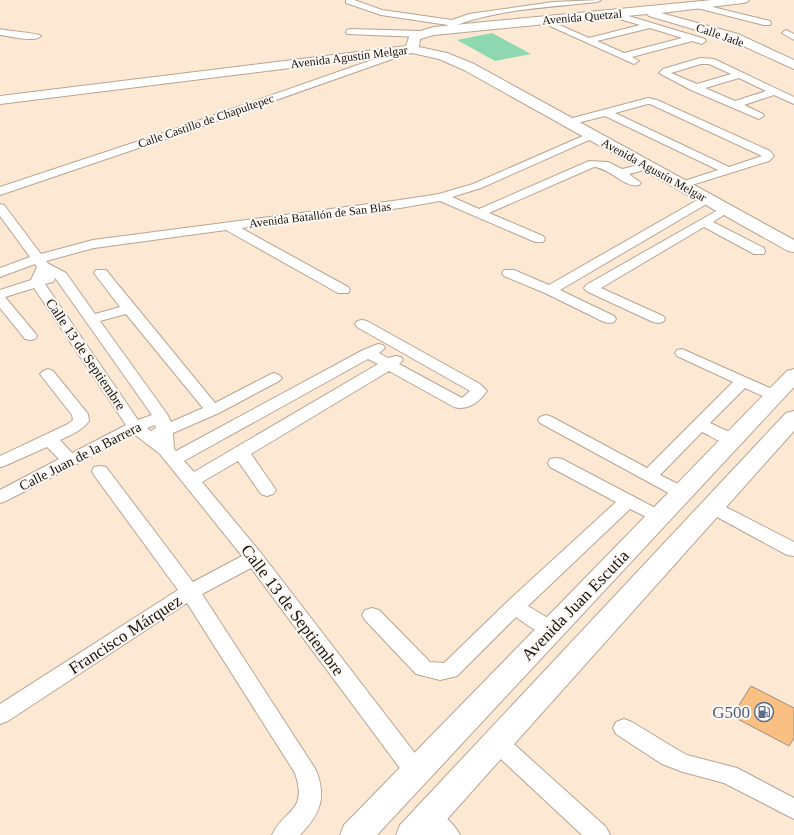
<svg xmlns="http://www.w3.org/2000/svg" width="794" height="835" viewBox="0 0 794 835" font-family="Georgia,serif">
<rect width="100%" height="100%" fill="#fde8d4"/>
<polygon fill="#8dd8b0" points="492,33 531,54 495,61 457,40"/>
<polygon fill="#f9bf83" stroke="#9f8c79" points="751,686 794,708 794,738 789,746 732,716"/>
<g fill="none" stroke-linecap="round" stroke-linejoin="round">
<g stroke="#b8a491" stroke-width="2">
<g id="street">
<path d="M 346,0 L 354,0 L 382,10 L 452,20 L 469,14 L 553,2 L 601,0 L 597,2 C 553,7 498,9 457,25 L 454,30 L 451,31 L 447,28 L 448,25 L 381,15 L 346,3 Z"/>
<polygon points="693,3 696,3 770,21 771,23 770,25 764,25 693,7 692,5"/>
<path d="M 612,11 L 705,39 L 706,41 L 702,44 L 692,41 L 632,57 L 639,61 L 634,64 L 550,26 L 551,24 L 557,24 L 589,38 L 640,25 L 609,16 L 608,14 L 609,12 ZM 650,28 L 682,38 L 624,53 L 597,41 Z"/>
<path d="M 0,29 C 7,31 39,33 41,36 C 34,43 10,36 0,35 Z"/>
<polygon points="350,29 421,31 425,34 421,37 347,34 346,32 347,30"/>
<polygon points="786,30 794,34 794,40 782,33"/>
<polygon points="412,46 417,49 415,51 180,134 0,195 0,187 172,130"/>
<path d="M 700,58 L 714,59 L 794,97 L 794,104 L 774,95 L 744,105 L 763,114 L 764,116 L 759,119 L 691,90 L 659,73 L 663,69 ZM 701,64 L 709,64 L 731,74 L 697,84 L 671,73 ZM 739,78 L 766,91 L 735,101 L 705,88 Z"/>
<path d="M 648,98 L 657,100 L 770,151 L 774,156 L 769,161 L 682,188 L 678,187 L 676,185 L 678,183 L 718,170 L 605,116 L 569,125 L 564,122 L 565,120 ZM 648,104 L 650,104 L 762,156 L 729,167 L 615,113 Z"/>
<path d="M 592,132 L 597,135 L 596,137 L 481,188 L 452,197 L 479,209 L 589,161 L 608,162 L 622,169 L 648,163 L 652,164 L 654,166 L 652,168 L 629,174 L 641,183 L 639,185 C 626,189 610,168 594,167 L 489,213 L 543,236 L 545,239 L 543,242 L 535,242 L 440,201 L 400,208 L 241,228 L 348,287 L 350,290 L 348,293 L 338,293 L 226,230 L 94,248 L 46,261 L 49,264 L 66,273 L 95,314 L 120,307 L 94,273 L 96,270 L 106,270 L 215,403 L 269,375 L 274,373 L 279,375 L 282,378 L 279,381 L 219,413 L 173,433 L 174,449 L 176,451 L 363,350 L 378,344 L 383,345 L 385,348 L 379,353 L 388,358 L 396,356 L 401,357 L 403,360 L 399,364 L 462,398 L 470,391 L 357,327 L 355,324 L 357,321 L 362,320 L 367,321 L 480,384 L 487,391 C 479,402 468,411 454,407 L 389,371 L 251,454 L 276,490 L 273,494 L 267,496 L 261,494 L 238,461 L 202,482 L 261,553 L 424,765 L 427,772 L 424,779 L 416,782 L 408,779 L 251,568 L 202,594 L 316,770 C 327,798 320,814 300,835 L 272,835 C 285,808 308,812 295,773 L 187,603 L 8,721 L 0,724 L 0,704 L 178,590 L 94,475 L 92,471 L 94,467 L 100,466 L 106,467 L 193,582 L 242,556 L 160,454 L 134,434 L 6,501 L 0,503 L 0,490 L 59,459 L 47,447 L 2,467 L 0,467 L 0,456 L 68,424 L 73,420 L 72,415 L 40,374 L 43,371 L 48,369 L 53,371 L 88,414 L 89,421 C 82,431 70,435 60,440 L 72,453 L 126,425 L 34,288 L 5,297 L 35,333 L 37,336 L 35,339 L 30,340 L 25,339 L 0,308 L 0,290 L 31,280 L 37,267 L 35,264 L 0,277 L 0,268 L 30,257 L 0,216 L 0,204 L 4,205 L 41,254 L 93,240 L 400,200 L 439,194 L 473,184 ZM 54,277 L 56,279 L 152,415 L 138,420 L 45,284 L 53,282 L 55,279 ZM 126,314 L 203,408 L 171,422 L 167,414 L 100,321 ZM 368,359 L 378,364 L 194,472 L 184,461 ZM 155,425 L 156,428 L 151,431 L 147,428 Z"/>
<polygon points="706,195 710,196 712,199 710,202 560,290 614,316 616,319 614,322 609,323 604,322 545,293 504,276 502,273 504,270 514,270 549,285"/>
<polygon points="725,206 729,207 731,210 713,222 764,248 765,251 764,254 754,254 704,227 601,288 663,316 665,319 663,322 658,323 653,322 586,291 584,288 586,285"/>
<path d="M 682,349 L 781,393 L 783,396 L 781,399 L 775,401 L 769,399 L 745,388 L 710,423 L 738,436 L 740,440 L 738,444 C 726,447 713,437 702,432 L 660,475 L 688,489 L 691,493 L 688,497 L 682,499 L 676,497 L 540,423 L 538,420 L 540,417 L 546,415 L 552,417 L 647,468 L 733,382 L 677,356 L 675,353 L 677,350 Z"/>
<path d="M 556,458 L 562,459 L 665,513 L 668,517 L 665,521 L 659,523 L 630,509 L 528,606 L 558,624 L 561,629 L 558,634 C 543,639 528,625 516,617 L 457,676 L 440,680 L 416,674 L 365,620 L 362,615 L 365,610 L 372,608 L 379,610 L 430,662 L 444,663 L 507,602 L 616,502 L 550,467 L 548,463 L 550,459 Z"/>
<polygon points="712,501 718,503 794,542 794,556 787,555 706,511 703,507 706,503"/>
<polygon points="624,719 632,722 678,750 687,755 737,768 794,798 794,819 724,783 683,772 662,764 616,734 613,728 616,722"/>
<polygon points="497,733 505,736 606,827 610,835 582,835 489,748 486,742 489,736"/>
<path d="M 428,808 C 441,812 454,823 460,835 L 431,835 L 420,825 L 416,818 L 420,811 Z"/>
</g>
</g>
<g stroke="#b8a491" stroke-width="2">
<g id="secondary">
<polygon points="712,0 749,0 747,2 743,3 661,13 738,34 794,60 794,69 730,40 649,16 647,14 434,35 420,39 419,47 447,53 474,64 794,240 794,252 788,251 464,70 439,59 412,53 0,104 0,96 406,46 410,34 434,27"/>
<polygon points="794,369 794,387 377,835 340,835 344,825 787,371"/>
<polygon points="794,411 794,431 433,835 396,835 400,825 786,413"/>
</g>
</g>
<use href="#street" fill="#fff" fill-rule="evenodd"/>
<use href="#secondary" fill="#fff" fill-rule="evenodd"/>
</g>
<defs>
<g id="fuel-ring" transform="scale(1)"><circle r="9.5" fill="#fdf9f5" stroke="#5c6f8a" stroke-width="1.5"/><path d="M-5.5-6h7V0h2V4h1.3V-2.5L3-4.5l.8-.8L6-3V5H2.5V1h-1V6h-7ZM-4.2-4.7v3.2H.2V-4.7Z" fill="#5c6f8a"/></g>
</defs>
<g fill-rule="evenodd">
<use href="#fuel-ring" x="764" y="712"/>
</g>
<g text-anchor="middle" stroke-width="4" stroke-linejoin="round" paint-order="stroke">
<g font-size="12" fill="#1a130c" stroke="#fdf9f5">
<text transform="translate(582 17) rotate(-5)" y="4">Avenida Quetzal</text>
<text transform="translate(720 35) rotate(19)" y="4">Calle Jade</text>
<text transform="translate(349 57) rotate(-7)" y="4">Avenida Agustín Melgar</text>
<text transform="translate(206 121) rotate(-19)" y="4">Calle Castillo de Chapultepec</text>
<text transform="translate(654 170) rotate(29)" y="4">Avenida Agustín Melgar</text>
<text transform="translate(320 215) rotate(-7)" y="4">Avenida Batallón de San Blas</text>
</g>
<g font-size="14" fill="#1a130c" stroke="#fdf9f5">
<text transform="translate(86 354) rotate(56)" y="5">Calle 13 de Septiembre</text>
<text transform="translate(80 456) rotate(-27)" y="5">Calle Juan de la Barrera</text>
</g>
<g font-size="17" fill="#1a130c" stroke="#fdf9f5">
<text transform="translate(575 605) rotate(-46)" y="6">Avenida Juan Escutia</text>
<text transform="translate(293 610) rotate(53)" y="6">Calle 13 de Septiembre</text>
<text transform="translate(125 634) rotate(-33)" y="6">Francisco Márquez</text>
</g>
<g font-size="17" fill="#4e5e75" stroke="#fdf9f5" text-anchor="end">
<text x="750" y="718">G500</text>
</g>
</g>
</svg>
